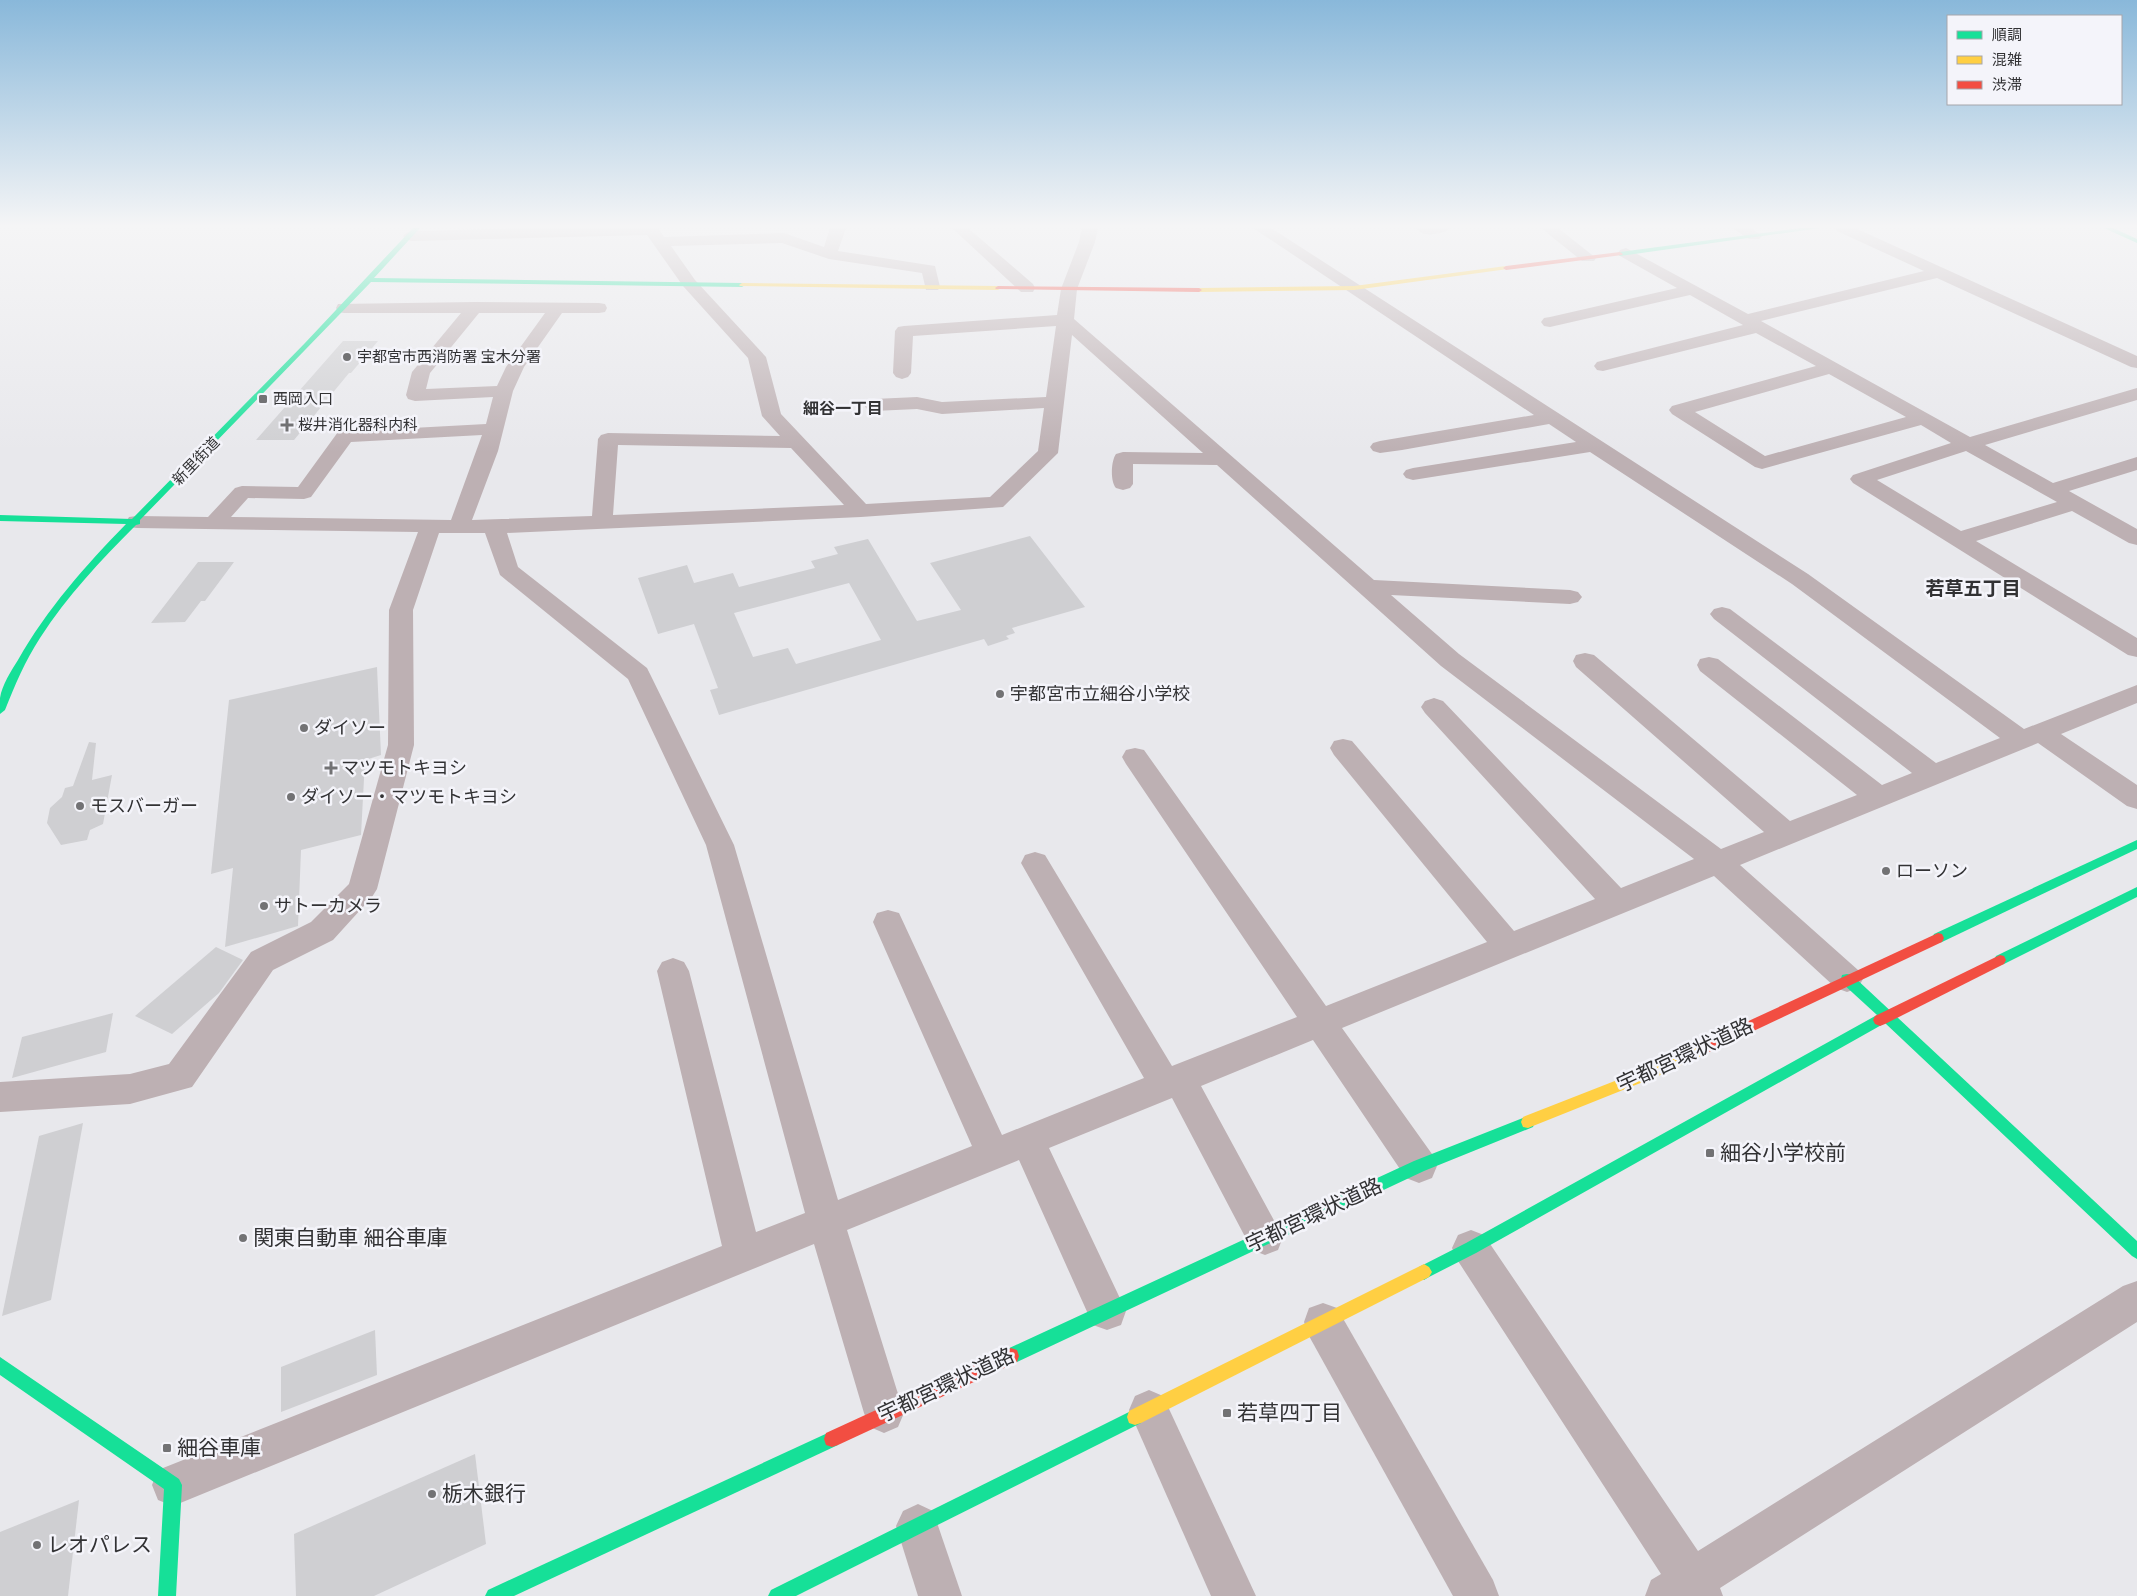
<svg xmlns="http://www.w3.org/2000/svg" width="2137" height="1596" viewBox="0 0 2137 1596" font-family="'Nunito Sans','Noto Sans JP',sans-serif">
<rect width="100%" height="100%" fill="#e8e8ec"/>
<g fill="#cfcfd2" fill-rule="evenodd">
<polygon points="343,341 378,341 351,373 349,373 294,440 256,440"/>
<path d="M 1030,536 L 1085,607 L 1012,628 L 1015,633 L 1006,636 L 1009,639 L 988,646 L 984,639 L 719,715 L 710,690 L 718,688 L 694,624 L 658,634 L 638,578 L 687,565 L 694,583 L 733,573 L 739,587 L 815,568 L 811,561 L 838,554 L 834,547 L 868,539 L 917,621 L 961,610 L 930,563 ZM 849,583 L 881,640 L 796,664 L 788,648 L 753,657 L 734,613 Z"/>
<polygon points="198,562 234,562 205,601 201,601 185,622 151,623"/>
<polygon points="377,667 381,755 365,760 361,835 301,850 298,926 225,947 233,868 211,874 229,700"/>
<polygon points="89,742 96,743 92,780 112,775 103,824 90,830 87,840 61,845 47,823 50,808 62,797 65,788 73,786"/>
<polygon points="216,947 243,960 219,993 172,1034 135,1016"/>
<polygon points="113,1013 106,1052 12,1078 22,1037"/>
<polygon points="83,1123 51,1300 2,1316 39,1136"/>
<polygon points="375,1330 377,1375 281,1412 281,1367"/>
<polygon points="475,1454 486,1544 374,1596 296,1596 294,1534"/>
<polygon points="79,1500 68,1596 0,1596 0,1532"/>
</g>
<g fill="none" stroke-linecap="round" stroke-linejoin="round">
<g fill="#bdb0b3" fill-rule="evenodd">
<path d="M 538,228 L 658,228 L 664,237 L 784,233 L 824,247 L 830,228 L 846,228 L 838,251 L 935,266 L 940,287 L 938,290 L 926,290 L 922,273 L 829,259 L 782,243 L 671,246 L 695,280 L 766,357 L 781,414 L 866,504 L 990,497 L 1038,451 L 1044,408 L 942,414 L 917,409 L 874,411 L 867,409 L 864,405 L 867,401 L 874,399 L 917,397 L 942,402 L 1046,397 L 1056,326 L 913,336 L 911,373 L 908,377 L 902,379 L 896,377 L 893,373 L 895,331 L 898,327 L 904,326 L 1057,315 L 1061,289 L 1079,242 L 1082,228 L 1098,228 L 1095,242 L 1077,289 L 1074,319 L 1374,580 L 1570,590 L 1578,592 L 1582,597 L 1578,602 L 1570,604 L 1391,595 L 1459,654 L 1721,849 L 1764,832 L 1576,667 L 1573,661 L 1576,655 L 1585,653 L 1594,655 L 1790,821 L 1857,795 L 1700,671 L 1697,665 L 1700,659 L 1709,657 L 1718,659 L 1882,785 L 1912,773 L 1714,619 L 1710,614 L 1714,609 L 1722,607 L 1730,609 L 1936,763 L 2000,738 L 1792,584 L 1590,452 L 1413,480 L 1406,478 L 1403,474 L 1406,470 L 1413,468 L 1576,442 L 1549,424 L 1402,450 L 1380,453 L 1373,451 L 1370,447 L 1373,443 L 1380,441 L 1534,415 L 1253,228 L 1271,228 L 1808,574 L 2024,729 L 2137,685 L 2137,703 L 2061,734 L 2137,785 L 2137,809 L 2127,806 L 2038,743 L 1740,865 L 1858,970 L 1863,979 L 1858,988 L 1847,992 L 1836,988 L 1714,876 L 1342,1028 L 1432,1154 L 1437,1166 L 1432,1178 L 1419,1183 L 1406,1178 L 1313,1040 L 1201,1086 L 1283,1237 L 1278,1250 L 1265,1255 L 1252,1250 L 1172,1098 L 1049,1148 L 1126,1311 L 1121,1325 L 1107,1330 L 1093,1325 L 1019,1160 L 847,1230 L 904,1413 L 898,1427 L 884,1433 L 870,1427 L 864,1413 L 814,1244 L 173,1506 L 158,1500 L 152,1485 L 158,1470 L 722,1246 L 657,971 L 662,962 L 673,958 L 684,962 L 689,971 L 756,1232 L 805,1213 L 706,845 L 628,679 L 500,575 L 485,533 L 439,533 L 413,610 L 414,745 L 377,889 L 372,897 L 333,940 L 273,970 L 192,1087 L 130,1104 L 0,1112 L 0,1082 L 130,1074 L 169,1064 L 251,952 L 311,922 L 349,884 L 388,745 L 389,610 L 418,532 L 137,528 L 129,527 L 126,522 L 129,517 L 137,516 L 208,517 L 235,488 L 242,486 L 298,487 L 338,432 L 486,424 L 493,397 L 415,401 L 408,399 L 406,395 L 412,372 L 461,313 L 344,313 L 338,312 L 336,308 L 338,304 L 475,302 L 599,303 L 605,304 L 607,308 L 605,312 L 599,313 L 562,313 L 524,367 L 513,391 L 498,451 L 472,520 L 592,516 L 598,439 L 601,435 L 608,433 L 780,436 L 762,416 L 748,358 L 683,286 L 647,235 L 411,241 L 406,239 L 403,236 L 406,233 L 411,231 ZM 479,313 L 545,313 L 506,367 L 497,386 L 426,389 L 430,373 ZM 1072,335 L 1203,453 L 1123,452 L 1116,454 C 1111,461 1110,481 1116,488 L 1123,490 L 1130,488 L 1133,484 L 1133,464 L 1217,465 L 1441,666 L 1694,859 L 1621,888 L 1443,701 L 1434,698 L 1425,701 L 1421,707 L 1425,713 L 1595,899 L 1514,931 L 1352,741 L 1343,739 L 1334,741 L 1330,748 L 1334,755 L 1487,942 L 1326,1006 L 1144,750 L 1135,748 L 1126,750 L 1122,757 L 1126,764 L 1297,1017 L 1172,1066 L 1045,855 L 1035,852 L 1025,855 L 1021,863 L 1144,1078 L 1002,1135 L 899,913 L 888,910 L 877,913 L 873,922 L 972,1146 L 838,1200 L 734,845 L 650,674 L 647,668 L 518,567 L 507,533 L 861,517 L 1003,507 L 1058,453 ZM 482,435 L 451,520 L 231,517 L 248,498 L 304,499 L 311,497 L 351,442 ZM 618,445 L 791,448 L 844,505 L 613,515 Z"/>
<polygon points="952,228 968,228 1033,284 1035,288 1033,292 1021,292"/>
<path d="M 1416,228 L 1449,228 L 1447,231 C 1437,234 1423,238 1416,228 Z"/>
<polygon points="1541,228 1558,228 1596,258 1594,261 1582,261"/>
<polygon points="1732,228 1751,228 1762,236 1759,239 1749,239"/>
<path d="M 1835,228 L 1855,228 L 2137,356 L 2137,368 L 2131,367 L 1937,278 L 1761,321 L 1970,437 L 2137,388 L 2137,400 L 1985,445 L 2053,483 L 2137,457 L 2137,470 L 2069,491 L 2137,529 L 2137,545 L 2129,543 L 2072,511 L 1976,541 L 2137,638 L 2137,657 L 2128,655 L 1853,483 L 1850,479 L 1853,475 L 1951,443 L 1921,425 L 1762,469 L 1755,467 L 1672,414 L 1669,410 L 1672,406 L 1816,366 L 1756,333 L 1603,371 L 1597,370 L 1594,366 L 1597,362 L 1743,325 L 1690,295 L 1550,327 L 1544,326 L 1541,322 L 1544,318 L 1550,317 L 1677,288 L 1620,256 L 1618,253 L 1620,250 L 1626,248 L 1748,314 L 1924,271 L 1837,231 ZM 1829,374 L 1906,417 L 1765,456 L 1695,412 ZM 1966,451 L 2057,502 L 1961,531 L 1877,480 Z"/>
<polygon points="1471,1230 1484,1235 1698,1551 2123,1286 2137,1281 2137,1322 1720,1588 1723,1596 1645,1596 1651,1580 1661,1574 1458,1261 1452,1248 1458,1235"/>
<polygon points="1323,1303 1337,1308 1493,1580 1499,1596 1453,1596 1309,1336 1304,1322 1309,1308"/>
<polygon points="1149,1390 1163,1396 1256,1596 1211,1596 1129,1410 1135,1396"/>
<polygon points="918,1504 933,1511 962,1596 918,1596 896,1526 903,1511"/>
</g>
<g fill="#16e098" fill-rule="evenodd">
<path d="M 413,228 L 420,228 L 374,278 L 742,283 L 745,285 L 742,287 L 371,282 L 140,520 L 140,524 L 136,525 C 101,560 67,596 40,638 C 25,661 15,685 5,710 L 0,714 C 0,709 0,703 0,698 C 2,685 11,671 18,660 C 47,609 85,566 126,524 L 0,521 L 0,515 L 132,519 L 305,343 Z"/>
<polygon points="1801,228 1820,228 1620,256 1617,254 1620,252"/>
<polygon points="2104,228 2113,228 2137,239 2137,243"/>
<polygon points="2137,840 2137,849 1942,942 1938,943 1934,942 1932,938 1934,934"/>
<polygon points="2137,887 2137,897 2004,964 2000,965 1996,964 1994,960 1996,956"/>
<polygon points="1847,974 1852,975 2137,1241 2137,1259 2132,1256 1885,1023 1476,1253 1429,1277 1424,1280 1419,1277 1416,1272 1419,1267 1466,1243 1877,1015 1842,983 1841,979 1842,975"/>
<polygon points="1528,1116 1533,1117 1535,1122 1533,1127 1424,1171 1017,1362 1011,1364 1005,1362 1003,1356 1005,1350 1414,1161"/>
<polygon points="0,1357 179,1479 182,1485 176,1596 158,1596 164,1489 0,1375"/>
<polygon points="1135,1409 1141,1411 1143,1417 1141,1423 796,1596 768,1596 771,1590"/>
<polygon points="832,1431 838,1433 840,1439 838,1445 514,1596 485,1596 488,1590"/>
</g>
<g fill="#ffcf43" fill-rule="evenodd">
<polygon points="1506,266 1508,267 1508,269 1354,290 1199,292 1196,290 1199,288 1354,286"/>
<polygon points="742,283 998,286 1001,288 998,290 740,286 739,285"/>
<polygon points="1704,1042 1709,1044 1711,1048 1709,1052 1658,1076 1528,1128 1523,1127 1521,1122 1523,1117 1648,1068"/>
<polygon points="1424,1264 1429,1267 1432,1272 1429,1277 1141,1423 1135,1425 1129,1423 1127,1417 1129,1411"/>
</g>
<g fill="#f24e42" fill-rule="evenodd">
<polygon points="1620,252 1623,254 1622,255 1506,270 1503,268 1506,266"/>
<polygon points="998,286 1199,288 1202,290 1199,292 996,289 995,288"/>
<polygon points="1938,933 1942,934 1944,938 1942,942 1709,1052 1704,1054 1699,1052 1697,1048 1699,1044"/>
<polygon points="2000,955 2004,956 2006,960 2004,964 1885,1024 1880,1026 1875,1024 1873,1020 1875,1016"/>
<polygon points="1011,1348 1017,1350 1019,1356 1017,1362 838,1445 832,1447 826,1445 824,1439 826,1433"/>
</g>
</g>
<linearGradient id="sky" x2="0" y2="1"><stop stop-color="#89b8da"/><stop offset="0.5" stop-color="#f5f5f6"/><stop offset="1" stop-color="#f5f5f6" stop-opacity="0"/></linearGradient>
<rect width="2137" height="452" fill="url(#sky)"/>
<g fill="#727274" stroke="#f4f4fa" stroke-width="2">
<circle cx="347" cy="357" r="5"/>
<rect x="258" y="394" width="10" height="10" rx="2.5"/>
<path d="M284.5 417.5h5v5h5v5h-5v5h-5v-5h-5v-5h5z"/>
<circle cx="1000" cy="694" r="5"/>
<circle cx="304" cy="728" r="5"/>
<path d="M328.5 760.5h5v5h5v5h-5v5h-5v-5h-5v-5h5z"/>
<circle cx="291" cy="797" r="5"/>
<circle cx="80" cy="806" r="5"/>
<circle cx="1886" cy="871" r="5"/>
<circle cx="264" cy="906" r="5"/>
<rect x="1705" y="1148" width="10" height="10" rx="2.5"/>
<circle cx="243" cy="1238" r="5"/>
<rect x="1222" y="1408" width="10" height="10" rx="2.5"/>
<rect x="162" y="1443" width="10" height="10" rx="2.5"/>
<circle cx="432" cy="1494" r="5"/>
<circle cx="37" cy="1545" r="5"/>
</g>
<g text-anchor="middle" stroke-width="5" stroke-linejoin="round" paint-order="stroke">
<g font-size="15" fill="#323234" stroke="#f4f4fa" text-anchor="start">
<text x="357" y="362">宇都宮市西消防署 宝木分署</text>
<text x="273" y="404">西岡入口</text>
<text x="298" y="430">桜井消化器科内科</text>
</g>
<g font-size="15" fill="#323234" stroke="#f4f4fa">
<text transform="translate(196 461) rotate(-46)" y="5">新里街道</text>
</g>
<g font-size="16" font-weight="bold" fill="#323234" stroke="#f4f4fa">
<text x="843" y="414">細谷一丁目</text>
</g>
<g font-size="18" fill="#323234" stroke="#f4f4fa" text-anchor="start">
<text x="1010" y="700">宇都宮市立細谷小学校</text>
<text x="314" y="734">ダイソー</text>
<text x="341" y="774">マツモトキヨシ</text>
<text x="301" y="803">ダイソー・マツモトキヨシ</text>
<text x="90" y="812">モスバーガー</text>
<text x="1896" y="877">ローソン</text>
<text x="274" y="912">サトーカメラ</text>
</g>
<g font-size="19" font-weight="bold" fill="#323234" stroke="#f4f4fa">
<text x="1973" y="595">若草五丁目</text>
</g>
<g font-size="21" fill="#323234" stroke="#f4f4fa">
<text transform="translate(1685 1055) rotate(-25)" y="7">宇都宮環状道路</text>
<text transform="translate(1314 1215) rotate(-25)" y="7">宇都宮環状道路</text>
<text transform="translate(946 1385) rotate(-25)" y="7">宇都宮環状道路</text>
</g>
<g font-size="21" fill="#323234" stroke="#f4f4fa" text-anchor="start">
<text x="1720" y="1160">細谷小学校前</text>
<text x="253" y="1245">関東自動車 細谷車庫</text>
<text x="1237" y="1420">若草四丁目</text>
<text x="177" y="1455">細谷車庫</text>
<text x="442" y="1501">栃木銀行</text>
<text x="47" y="1552">レオパレス</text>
</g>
</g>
<rect x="1947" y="15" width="175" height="90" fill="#f4f4fa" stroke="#a6a6ab"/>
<rect x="1957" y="31" width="25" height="8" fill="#16e098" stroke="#a6a6ab"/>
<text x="1992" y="40" font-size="15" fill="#323234">順調</text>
<rect x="1957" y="56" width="25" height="8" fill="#ffcf43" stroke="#a6a6ab"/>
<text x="1992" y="65" font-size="15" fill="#323234">混雑</text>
<rect x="1957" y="81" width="25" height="8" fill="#f24e42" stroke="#a6a6ab"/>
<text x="1992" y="90" font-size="15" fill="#323234">渋滞</text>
</svg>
